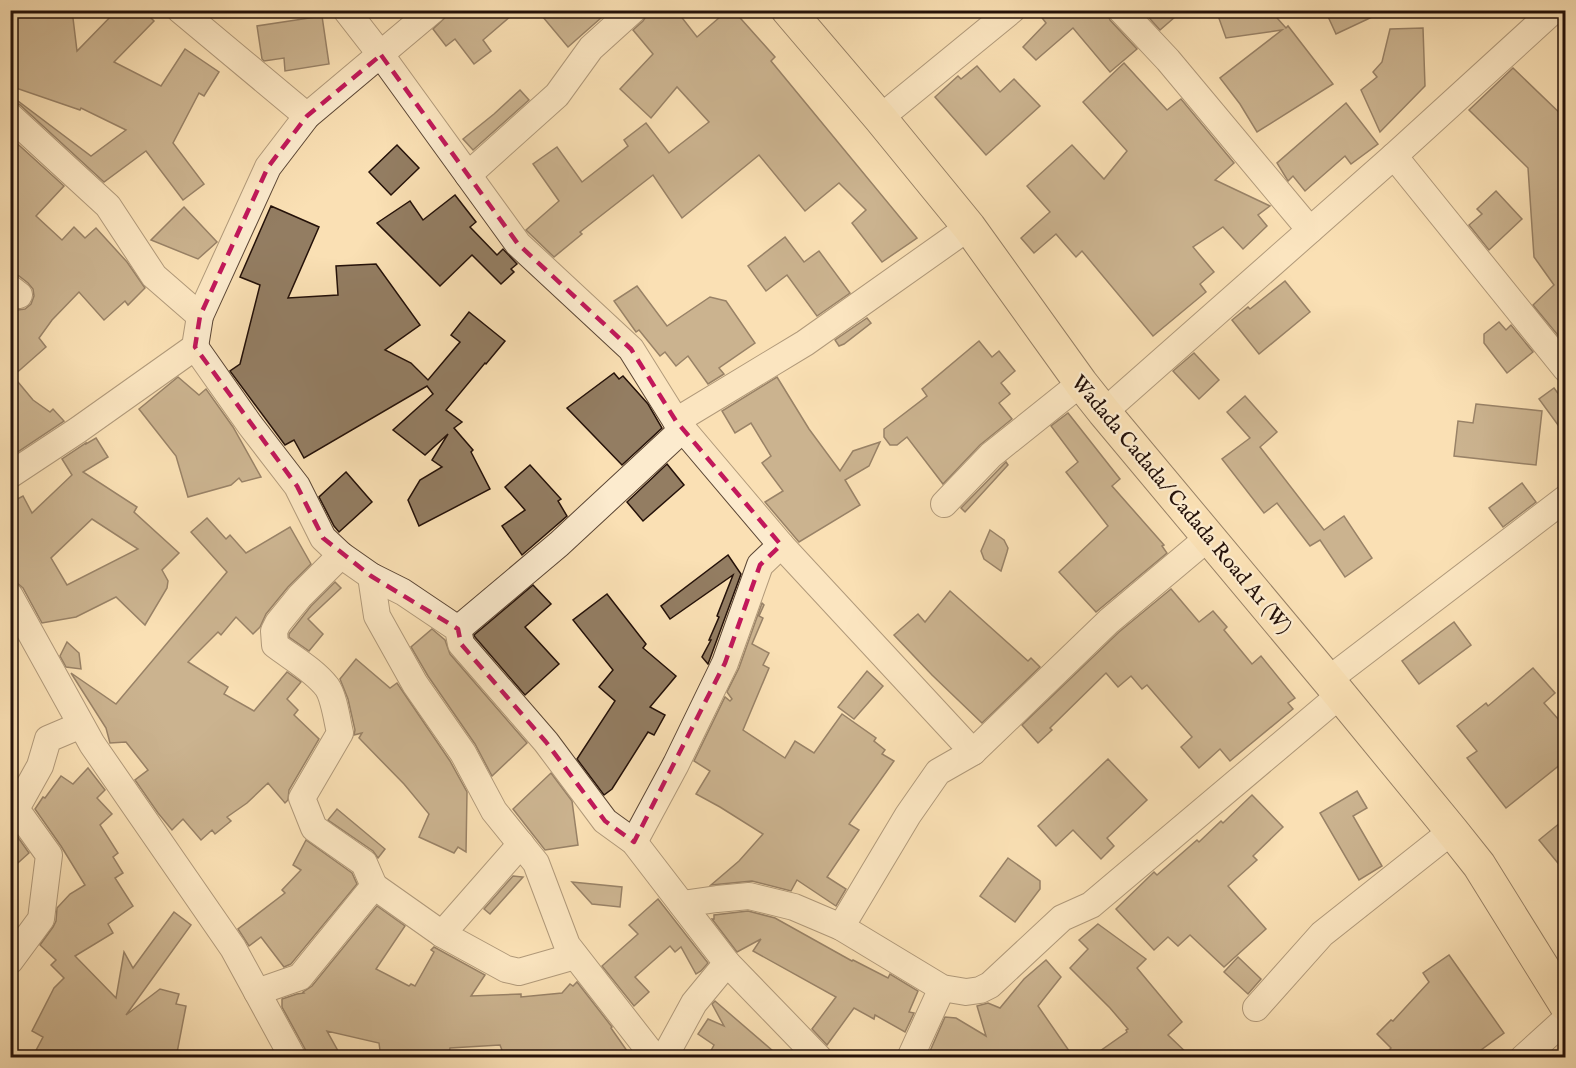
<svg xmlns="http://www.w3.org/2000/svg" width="1576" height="1068" viewBox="0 0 1576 1068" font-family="'IM FELL English',serif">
<rect width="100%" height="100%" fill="#fae0b4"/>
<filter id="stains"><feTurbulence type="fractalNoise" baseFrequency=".00333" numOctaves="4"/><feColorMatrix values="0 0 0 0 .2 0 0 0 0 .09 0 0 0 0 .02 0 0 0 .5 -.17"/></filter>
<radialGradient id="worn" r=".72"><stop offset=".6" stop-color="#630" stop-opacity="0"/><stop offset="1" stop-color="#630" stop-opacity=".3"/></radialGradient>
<g fill="#937d62" stroke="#241109" stroke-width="1.5" fill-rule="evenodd">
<polygon points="44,10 72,10 77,51 117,10 143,10 154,21 114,62 161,86 185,49 219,72 204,96 199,93 173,143 204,184 183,200 146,151 104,182 20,105 10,101 10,95 91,156 126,130 81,108 80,110 10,86 10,18 34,15 34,12"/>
<polygon points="453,10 518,10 483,40 491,51 474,64 455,39 446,46 433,29"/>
<polygon points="537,10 610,10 568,47"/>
<polygon points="648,10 676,10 697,37 728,10 733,10 775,57 771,61 917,238 882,262 852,223 866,210 839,183 805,211 759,155 682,218 653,175 580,232 582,234 554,257 526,230 559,201 533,164 557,147 582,182 628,146 624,140 646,123 669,153 709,122 677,87 651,118 620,89 653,54 633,30 643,21 647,15"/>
<polygon points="1036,10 1106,10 1110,20 1137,49 1110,72 1073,28 1036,60 1023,47 1046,23"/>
<polygon points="1142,10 1183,10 1160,30"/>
<polygon points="1216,10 1270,10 1286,28 1288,26 1333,84 1257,132 1240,104 1220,78 1282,30 1226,38"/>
<polygon points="1325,10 1387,10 1336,34"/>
<polygon points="322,16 329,64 285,71 284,58 264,61 262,59 257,26"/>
<polygon points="1423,28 1425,86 1380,132 1361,90 1377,77 1373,72 1382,62 1390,29"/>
<polygon points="1124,63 1167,110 1181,99 1234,163 1215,180 1270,206 1258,215 1267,226 1243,249 1223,227 1193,247 1214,272 1200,284 1206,292 1153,336 1082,251 1076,257 1056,234 1034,253 1021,238 1050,212 1027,186 1072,145 1104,179 1127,151 1083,102"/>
<polygon points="977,66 1000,92 1014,79 1040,106 986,155 935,97 958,76 961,79"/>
<polygon points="1513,68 1566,119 1566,345 1533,305 1554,285 1534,257 1528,168 1469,110"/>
<polygon points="520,90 529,100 473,150 463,139 494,114"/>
<polygon points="1346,103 1378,144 1351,164 1345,156 1305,191 1293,176 1288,181 1277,163"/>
<polygon points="10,137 64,186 36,216 62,240 74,227 85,238 96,228 127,262 145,288 128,305 125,301 104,320 79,292 52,320 39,338 46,347 13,376 33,400 50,412 53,409 64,421 10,457 10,307 18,310 25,309 31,304 34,296 33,289 28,283 19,276 10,273"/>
<polygon points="397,145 419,168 391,195 369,172"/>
<polygon points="1496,191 1522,219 1489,250 1469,225 1482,214 1477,209"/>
<polygon points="455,195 476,222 470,227 497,255 503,249 517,264 511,269 514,272 501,284 472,255 440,286 377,223 410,201 423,220"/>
<polygon points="271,206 319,227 288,298 338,295 336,266 376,264 420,325 385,350 411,363 428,380 460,342 451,335 469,312 505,341 486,364 485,363 446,410 462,422 454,428 473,450 471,452 490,489 419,526 408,500 420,480 442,467 432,460 448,434 425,455 393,430 433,394 427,386 304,458 294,440 285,445 230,371 240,364 260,285 240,277"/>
<polygon points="184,207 217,242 198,259 151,240"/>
<polygon points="785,237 804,262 819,251 850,293 817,316 787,275 766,291 748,266"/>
<polygon points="1285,281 1310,312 1259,354 1232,320 1248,307 1250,309"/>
<polygon points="637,286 667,326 710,297 726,301 755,343 719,368 724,374 708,384 688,356 676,366 665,352 660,356 639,330 636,332 614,301"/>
<polygon points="867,318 871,323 844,344 839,346 835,340"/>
<polygon points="1499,322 1506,330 1511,325 1533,352 1507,373 1484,343 1484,334"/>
<polygon points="979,341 992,357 999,351 1015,371 1001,383 1010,394 999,403 1012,419 980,445 943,484 907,437 897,445 890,445 884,437 884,429 927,396 922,389"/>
<polygon points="1194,353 1219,380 1199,399 1173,371"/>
<polygon points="614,373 619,379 623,376 648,404 662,428 622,465 567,408"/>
<polygon points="178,377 199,395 206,389 233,427 261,477 242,482 239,478 231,485 188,497 176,456 139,409"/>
<polygon points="777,377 809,429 840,471 853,451 880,442 869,466 845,480 860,505 799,542 765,502 783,491 762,463 771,456 751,423 735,433 722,411"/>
<polygon points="1554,388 1566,404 1566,436 1539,399"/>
<polygon points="1245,396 1277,432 1260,447 1324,530 1344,516 1372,558 1345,577 1320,540 1310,546 1277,503 1264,513 1222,459 1250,438 1227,412"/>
<polygon points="1476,404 1542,411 1536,465 1454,456 1458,421 1473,423"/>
<polygon points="1068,413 1120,479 1112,486 1164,545 1162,546 1167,553 1096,612 1059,572 1108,526 1066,472 1078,462 1051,426"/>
<path d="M 96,438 L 108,457 L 83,472 L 137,507 L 134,512 L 179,553 L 162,570 L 168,581 L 167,588 L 145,625 L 116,597 L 76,617 L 42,623 L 23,588 L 17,583 L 10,581 L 10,503 L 23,496 L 32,513 L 72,475 L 62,459 L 86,443 L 86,444 ZM 92,519 L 138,549 L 67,585 L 51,558 Z"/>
<polygon points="1006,462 1008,465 965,512 961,508"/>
<polygon points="667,464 684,485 643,521 627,502"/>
<polygon points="530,465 561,499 558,501 567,516 522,555 502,526 525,510 505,487"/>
<polygon points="346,472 372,502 339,532 334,526 319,497"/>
<polygon points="1522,483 1536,502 1503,527 1489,508"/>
<polygon points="207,518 226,539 230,535 246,553 290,527 311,564 288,587 266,614 260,627 253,634 236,617 221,635 218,632 188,662 228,687 224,694 254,711 287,672 301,682 287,699 298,710 294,715 319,739 289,790 288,800 285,803 268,783 247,803 227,817 231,821 215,834 212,830 201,840 183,819 172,830 158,813 135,780 148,770 126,742 110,743 106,728 71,673 116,704 227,572 191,532"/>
<polygon points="990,530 1004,540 1008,548 1007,552 1001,571 984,559 981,551"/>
<polygon points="728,555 741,574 708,664 702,657 711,640 709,640 719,617 717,616 733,575 670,619 661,606"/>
<polygon points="335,582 341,588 308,619 323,634 309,651 289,637 289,634 311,606"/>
<polygon points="533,585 551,604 525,627 559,664 525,695 475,637 474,635"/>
<polygon points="1171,589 1199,622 1213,611 1227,627 1224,630 1252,664 1261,656 1295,698 1288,703 1293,709 1230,761 1220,749 1199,768 1181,747 1192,737 1147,685 1142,689 1131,676 1118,687 1106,673 1050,728 1052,730 1038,743 1022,725 1119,632"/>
<polygon points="950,591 1028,661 1031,658 1040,667 982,723 932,675 894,635 918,614 925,622"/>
<polygon points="607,594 646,644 643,648 676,676 650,707 665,715 654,735 648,732 612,789 604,795 577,759 615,701 599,687 613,670 573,620"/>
<polygon points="762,603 764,605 759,616 763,618 752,644 769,653 763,665 769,668 743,730 785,758 795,741 814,753 842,714 876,738 874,741 885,750 882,754 894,761 849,824 859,830 827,877 846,889 836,906 797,880 791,891 752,881 711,885 739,861 763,834 720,807 696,794 710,771 694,761 725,697 730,701 732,699 727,692 739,668"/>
<polygon points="1454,622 1471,645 1419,684 1402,661"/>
<polygon points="432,629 445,640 450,654 527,743 492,776 475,744 428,676 411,647"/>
<polygon points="67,642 79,653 81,669 66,667 60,656"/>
<polygon points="356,659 390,688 397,683 450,761 467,792 466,852 458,847 454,853 419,837 429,814 404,784 359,738 362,733 354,735 355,730 348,699 340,679"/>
<polygon points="1533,668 1555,693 1544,703 1566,728 1566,760 1506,808 1467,758 1477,751 1457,726 1486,703 1488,706"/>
<polygon points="867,671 883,686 854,719 838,707"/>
<polygon points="1108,759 1147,800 1107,838 1114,846 1101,859 1073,830 1056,846 1038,826"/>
<polygon points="88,768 105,790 97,798 112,814 100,825 118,853 113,857 123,873 115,878 133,906 108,924 113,933 75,956 116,998 124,952 133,968 174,912 191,925 126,1015 160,989 179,994 176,1004 186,1006 176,1058 32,1058 43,1037 32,1031 54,988 64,978 51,965 56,960 40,945 53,927 56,921 57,908 70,894 85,885 61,846 35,809 43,797 45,798 61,776 73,784"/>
<polygon points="551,773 572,801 578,845 545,850 513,809"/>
<polygon points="1357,791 1367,808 1353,816 1382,866 1359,880 1320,813"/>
<polygon points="1252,795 1283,827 1253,856 1257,860 1228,886 1266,929 1224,967 1190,935 1178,946 1168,937 1154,950 1116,909 1154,872 1157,875 1197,840 1199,842 1221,821 1223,823"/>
<polygon points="337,809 385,849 378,858 373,851 328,820"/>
<polygon points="1566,818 1566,873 1539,840"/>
<polygon points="17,836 29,853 10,870 10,842"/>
<polygon points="306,840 352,873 357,884 291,964 284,967 261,937 249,946 238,929 285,893 282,890 301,870 293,865"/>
<polygon points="1008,858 1040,881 1040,889 1015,922 980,896"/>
<polygon points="513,876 523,877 490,914 484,909"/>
<polygon points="572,882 622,887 620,907 592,904"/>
<polygon points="658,899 708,963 701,971 696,974 681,947 675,952 670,946 635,977 649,992 634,1006 602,966 638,934 629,925"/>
<polygon points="377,906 405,926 376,969 409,986 411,984 415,986 434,952 431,950 434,947 485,975 471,996 521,994 521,997 562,993 570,984 573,986 577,982 612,1027 611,1028 632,1058 505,1058 500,1045 450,1048 448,1058 381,1058 379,1043 327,1031 342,1058 310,1058 282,1007 282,999 297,994 304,993 303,992 312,986"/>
<polygon points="748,911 775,918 852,961 853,960 888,978 890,974 918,991 909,1012 914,1013 905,1032 875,1015 874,1019 854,1008 827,1045 812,1029 836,997 753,951 761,939 737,952 712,919 714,919 714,915"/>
<polygon points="1098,924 1146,959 1137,968 1182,1022 1168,1035 1192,1058 1090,1058 1127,1032 1126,1030 1128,1029 1110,1008 1070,968 1088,949 1079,940"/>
<polygon points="1449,955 1504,1033 1470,1058 1382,1058 1391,1048 1377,1034 1391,1020 1393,1021 1429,982 1423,973"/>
<polygon points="1238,957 1261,979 1248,994 1224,972"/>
<polygon points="1046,960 1061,977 1038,1006 1074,1058 927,1058 945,1017 956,1018 986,1036 977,1006 988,1003 1000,1008 1024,979"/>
<polygon points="715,1001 781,1058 707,1058 714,1045 698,1034 708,1019 724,1026 712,1004"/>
</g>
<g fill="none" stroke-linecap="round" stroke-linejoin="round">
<g stroke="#5a4534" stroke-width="28">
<g id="street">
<polyline points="180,10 307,116"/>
<polyline points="346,10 381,55 518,244 631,349 676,421 781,545 973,752"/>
<polyline points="1121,10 1168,60 1310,230"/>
<polyline points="10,116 108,206 154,276 200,316"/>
<polyline points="880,118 1012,10"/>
<polyline points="1394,156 1566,369"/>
<polyline points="468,175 557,95 591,48 633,10"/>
<polyline points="10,288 19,295"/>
<polyline points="195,347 250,425 297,486 323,538 341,555 371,576 403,592 458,629 461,644 546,742 605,821 634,842 727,963 819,1058"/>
<polyline points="1104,412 1394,156 1554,10"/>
<polyline points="676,421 805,343 969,227"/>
<polyline points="10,475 78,430 195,347 200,316 268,167 307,116 433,10"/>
<polyline points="944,504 991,455 1081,383"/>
<polyline points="371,576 377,616 415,684 463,753 494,811 536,863 567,945 655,1058"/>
<polyline points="10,596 92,744 233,948 293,1058"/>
<polyline points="458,629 559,544 683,429"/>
<polyline points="1328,680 1566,498"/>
<polyline points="634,842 676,764 725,663 760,565 781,545"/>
<polyline points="521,844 442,934 506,969 519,972 575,956"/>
<polyline points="374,886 442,934"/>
<polyline points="682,904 717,899 749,896 794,907 841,927 942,988 966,992 980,990 990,985 1062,918 1091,905 1340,695"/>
<polyline points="841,927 908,815 938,772 973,752 1109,621 1209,537"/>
<polyline points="10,961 41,919 49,855 16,809 40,766 48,739 81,725"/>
<path d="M 257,992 L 300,977 L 374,886 L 364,863 L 314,828 L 302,798 L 340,733 C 337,720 334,697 327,687 C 314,670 292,658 275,645 L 274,631 L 278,623 L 300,596 L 341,555"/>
<polyline points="1256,1008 1322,934 1452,831"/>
<polyline points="664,1058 694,1003 727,963"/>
<polyline points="910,1058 942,988"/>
<polyline points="1523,1058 1566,1019"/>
</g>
</g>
<g stroke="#241109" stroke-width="35">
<polyline id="primary" points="788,10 880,118 969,227 1081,383 1104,412 1328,680 1452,831 1479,865 1566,1005"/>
</g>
<use href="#street" stroke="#fcebce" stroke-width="26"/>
<use href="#primary" stroke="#fae0b4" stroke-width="33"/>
</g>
<path d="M0 0H1576V1068H0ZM 381,55 L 518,244 L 631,349 L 676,421 L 781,545 L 760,565 L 725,663 L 634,842 L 605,821 L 546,742 L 461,644 L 458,629 L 371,576 L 323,538 L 297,486 L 195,347 L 200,316 L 268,167 L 307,116 Z" fill="#fae0b4" fill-opacity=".55" fill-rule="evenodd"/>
<path fill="none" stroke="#c2185b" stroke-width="4.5" stroke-dasharray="12 8" stroke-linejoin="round" d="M 381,55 L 518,244 L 631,349 L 676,421 L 781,545 L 760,565 L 725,663 L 634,842 L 605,821 L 546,742 L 461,644 L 458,629 L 371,576 L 323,538 L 297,486 L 195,347 L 200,316 L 268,167 L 307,116 Z"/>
<g text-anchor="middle" stroke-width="4.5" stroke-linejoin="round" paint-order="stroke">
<g font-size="21" fill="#241109" stroke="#fcebce">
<text transform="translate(1182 504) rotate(50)" y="7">Wadada Cadada/ Cadada Road A1 (W)</text>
</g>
</g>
<rect width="1576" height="1068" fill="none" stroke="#fae0b4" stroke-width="36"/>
<rect x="12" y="12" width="1552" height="1044" fill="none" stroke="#241109" stroke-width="3"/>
<rect x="18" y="18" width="1540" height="1032" fill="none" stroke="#241109" stroke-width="1.5"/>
<rect width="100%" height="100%" filter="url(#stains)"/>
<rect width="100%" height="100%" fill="url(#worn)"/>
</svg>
